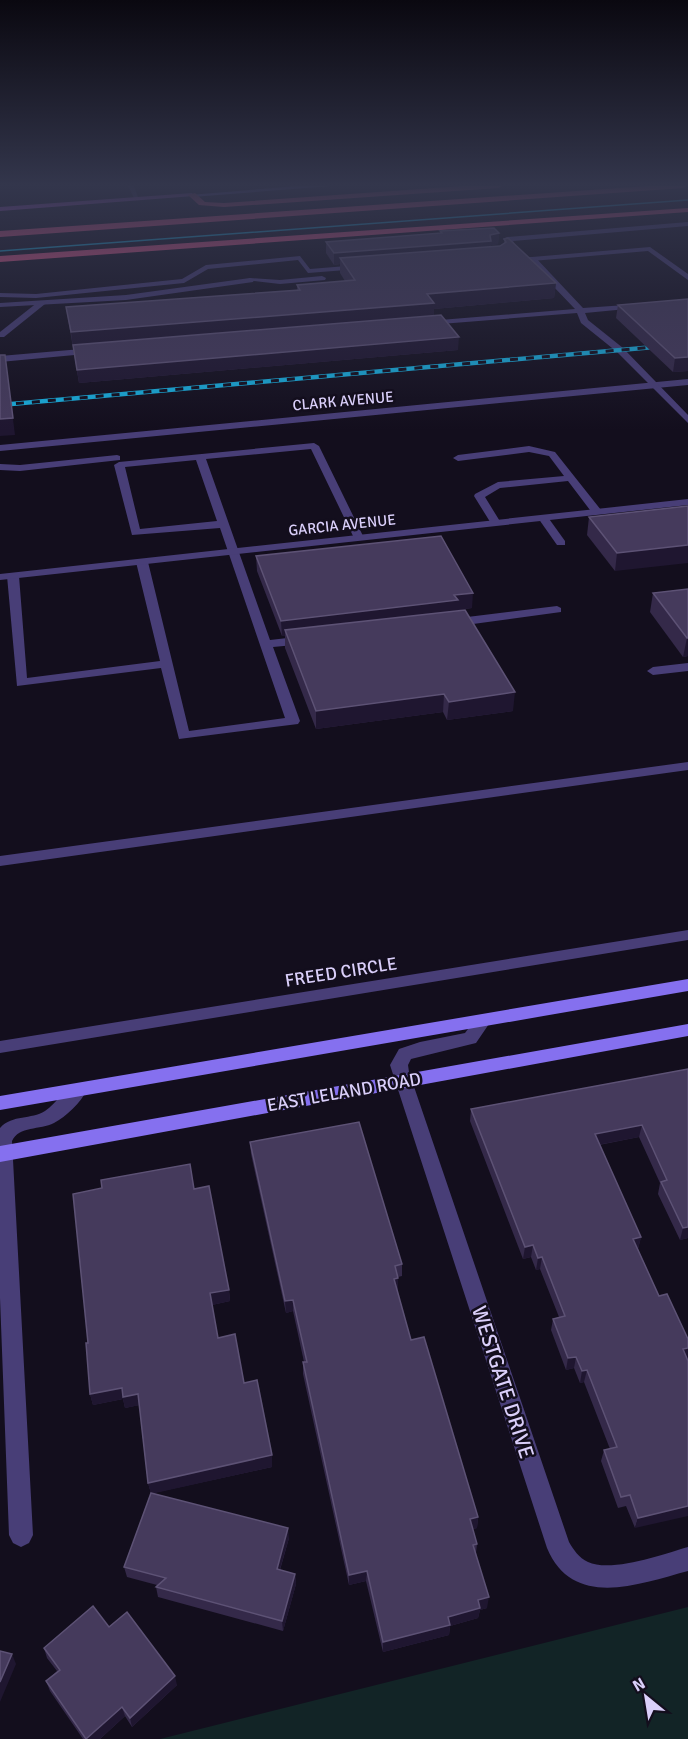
<svg xmlns="http://www.w3.org/2000/svg" width="688" height="1739" viewBox="0 0 688 1739" font-family="Signika,sans-serif">
<rect width="100%" height="100%" fill="#130e1d"/>
<polygon fill="#122426" points="688,1607 688,1739 160,1739"/>
<g fill="none" stroke-linecap="round" stroke-linejoin="round">
<g fill="#483e77" fill-rule="evenodd">
<polygon points="128,186 134,186 139,200 135,200"/>
<polygon points="688,222 688,226 513,241 518,249 505,250 501,248 509,245 503,239 507,237"/>
<polygon points="650,247 688,274 688,280 648,251 532,261 528,259 532,257"/>
<polygon points="300,256 310,269 359,265 363,267 359,269 308,273 298,260 208,269 184,283 36,298 0,297 0,293 36,294 182,279 206,265"/>
<polygon points="322,276 326,278 325,280 280,284 246,280 250,278 280,280"/>
<polygon points="38,302 45,304 4,337 0,337 0,332"/>
<polygon points="688,379 688,385 0,451 0,445"/>
<path d="M 314,443 L 319,446 L 364,538 L 363,540 L 355,540 L 354,538 L 311,449 L 206,459 L 270,640 L 305,636 L 311,640 L 305,644 L 273,647 L 300,721 L 298,724 L 179,739 L 161,668 L 17,686 L 7,576 L 13,573 L 19,576 L 27,678 L 160,661 L 136,562 L 142,559 L 148,562 L 189,731 L 285,718 L 220,528 L 132,535 L 114,465 L 119,462 ZM 196,460 L 217,521 L 140,529 L 125,467 Z"/>
<polygon points="529,446 555,452 601,510 601,514 593,514 568,481 500,488 485,497 501,523 500,525 492,525 474,496 475,494 498,482 564,476 549,456 529,452 458,461 453,458 458,455"/>
<polygon points="117,455 120,456 120,460 20,471 0,470 0,464 20,465"/>
<polygon points="543,515 547,516 565,541 565,545 557,545 538,518"/>
<polygon points="557,606 561,608 561,612 451,627 445,623 451,619"/>
<polygon points="688,663 688,671 653,675 647,671 653,667"/>
</g>
<g fill="#483e77" fill-rule="evenodd">
<polygon points="529,257 535,257 583,308 640,304 640,308 637,308 585,313 588,320 623,348 688,415 688,423 617,352 581,323 577,313 428,325 424,323 428,321 575,309 529,261"/>
<polygon points="250,278 254,280 253,282 126,300 0,307 0,303 126,295"/>
<polygon points="93,348 96,349 96,353 0,362 0,356"/>
<polygon points="688,499 688,505 0,580 0,574"/>
<polygon points="688,762 688,770 0,866 0,856"/>
<polygon points="688,930 688,940 0,1053 0,1041"/>
<path d="M 483,1015 L 489,1017 L 491,1021 L 476,1043 L 411,1059 L 408,1065 L 409,1072 L 569,1542 C 573,1549 579,1558 588,1562 C 611,1573 664,1554 688,1547 L 688,1571 C 639,1584 573,1610 547,1548 L 390,1065 L 399,1049 L 420,1042 L 465,1033 L 477,1017 Z"/>
<path d="M 78,1083 L 84,1085 L 87,1090 C 81,1102 66,1117 54,1123 C 40,1130 19,1126 12,1141 L 33,1535 L 29,1543 L 21,1547 L 13,1543 L 9,1535 L 0,1298 L 0,1128 C 13,1114 31,1120 45,1111 C 57,1103 64,1088 78,1083 Z"/>
</g>
<g fill="#8570ef" fill-rule="evenodd">
<polygon points="297,186 331,186 192,197 189,195"/>
<polygon points="688,979 688,991 0,1110 0,1096"/>
<polygon points="688,1024 688,1036 0,1162 0,1146"/>
</g>
<polygon fill="#cd62ee" fill-rule="evenodd" points="192,193 194,196 0,211 0,207"/>
<g fill="#ed578a" fill-rule="evenodd">
<polygon points="463,186 502,186 498,188 224,207 199,205 188,195 195,193 205,202 224,203"/>
<polygon points="648,186 687,186 683,188 0,237 0,231"/>
<polygon points="688,208 688,212 0,262 0,256"/>
</g>
<polyline stroke="#18aedd" stroke-width="1.5" points="0,251 688,200"/>
<g stroke="#18aedd" stroke-width="4.5">
<polyline id="rail" points="0,405 688,344"/>
</g>
<use href="#rail" stroke="#130e1d" stroke-width="3" stroke-dasharray="8" stroke-linecap="butt"/>
</g>
<g fill="#342949">
<polygon points="440,231 499,233 498,244 491,245 491,247 500,246 504,244 504,239 556,283 554,298 434,309 434,316 458,350 79,383 66,307 297,290 297,285 345,281 340,273 340,264 334,265 326,253 326,242 440,233"/>
<polygon points="688,299 688,371 673,372 616,318 618,305"/>
<polygon points="688,506 615,571 587,535 589,517"/>
<polygon points="256,556 472,608 457,610 457,611 513,711 447,720 443,712 316,729 285,648 285,636 282,636 257,571"/>
<polygon points="688,589 688,656 683,657 650,612 653,593"/>
<polygon points="688,1069 688,1238 680,1240 658,1194 660,1183 639,1137 599,1145 641,1237 638,1249 659,1296 688,1339 688,1359 635,1528 626,1506 618,1508 601,1461 604,1450 610,1449 584,1382 580,1383 574,1368 566,1370 551,1330 553,1319 559,1317 540,1269 536,1270 531,1257 523,1259 470,1121 471,1109"/>
<polygon points="250,1142 402,1264 402,1276 398,1277 398,1290 397,1290 411,1340 478,1517 477,1528 473,1529 477,1544 476,1553 487,1608 480,1610 478,1618 450,1626 449,1635 383,1652 366,1581 349,1585 303,1374 303,1362 304,1362 293,1311 286,1313 251,1154"/>
<polygon points="194,1189 229,1290 230,1301 212,1305 218,1338 244,1383 272,1467 153,1493 289,1538 280,1570 295,1574 296,1584 283,1631 158,1597 156,1587 157,1585 127,1577 124,1567 151,1493 148,1483 139,1405 125,1408 123,1399 93,1405 90,1394 88,1343"/>
<polygon points="109,1627 177,1685 132,1727 125,1716 100,1739 83,1739 50,1691 46,1681 57,1671 47,1658 44,1648"/>
</g>
<g fill="#1f1630">
<polygon points="499,233 498,244 491,245 491,252 340,258 340,264 334,265 334,253"/>
<polygon points="556,283 554,298 434,309 434,318 73,348 71,332 427,294"/>
<polygon points="459,337 458,350 79,383 77,370"/>
<polygon points="5,355 15,435 0,436 0,419"/>
<polygon points="688,357 688,371 673,372 675,358"/>
<polygon points="688,545 688,563 615,571 617,553"/>
<polygon points="473,593 472,608 457,610 457,616 285,630 285,636 282,636 281,621"/>
<polygon points="687,638 688,638 688,656 683,657"/>
<polygon points="515,692 513,711 447,720 449,702"/>
<polygon points="444,694 443,712 316,729 316,711"/>
<polygon points="642,1125 639,1137 592,1146 595,1134"/>
<polygon points="688,1227 688,1238 680,1240 683,1228"/>
<polygon points="641,1237 638,1249 630,1251 633,1239"/>
<polygon points="533,1245 531,1257 523,1259 525,1247"/>
<polygon points="542,1257 540,1269 536,1270 538,1258"/>
<polygon points="398,1278 398,1290 393,1291 394,1279"/>
<polygon points="229,1290 230,1301 212,1305 210,1293"/>
<polygon points="293,1300 293,1311 286,1313 285,1301"/>
<polygon points="688,1348 688,1359 679,1361 683,1349"/>
<polygon points="576,1357 574,1368 566,1370 568,1358"/>
<polygon points="587,1370 584,1382 580,1383 582,1371"/>
<polygon points="122,1388 138,1394 140,1405 125,1408 123,1399 93,1405 90,1394"/>
<polygon points="272,1455 272,1467 151,1494 148,1483"/>
<polygon points="688,1506 688,1516 635,1528 638,1518"/>
<polygon points="478,1517 477,1528 469,1530 470,1519"/>
<polygon points="288,1528 289,1538 277,1579 277,1569"/>
<polygon points="367,1571 366,1581 349,1585 349,1575"/>
<polygon points="295,1574 296,1584 283,1631 282,1621"/>
<polygon points="489,1597 487,1608 480,1610 478,1618 450,1626 449,1635 383,1652 383,1642 448,1617 478,1600"/>
<polygon points="12,1654 16,1664 0,1702 0,1682"/>
<polygon points="175,1676 177,1685 132,1727 130,1718"/>
<polygon points="122,1707 125,1716 100,1739 86,1739"/>
</g>
<g fill="#453a5c" stroke="#5d5275" stroke-width="1.5">
<polygon points="494,228 499,233 490,235 491,241 334,253 326,242 442,233 440,231"/>
<polygon points="508,238 556,283 427,294 434,303 71,332 66,307 300,290 297,285 355,280 340,258 500,246 506,242 504,239"/>
<polygon points="688,299 688,357 675,358 618,305"/>
<polygon points="441,315 459,337 77,370 73,345"/>
<polygon points="0,355 5,355 13,418 0,419"/>
<polygon points="688,506 688,545 617,553 589,517"/>
<polygon points="441,536 473,593 454,595 458,600 281,621 256,556"/>
<polygon points="688,589 688,638 687,638 653,593"/>
<polygon points="465,610 515,692 449,702 444,694 316,711 285,630"/>
<polygon points="688,1069 688,1227 683,1228 661,1182 667,1180 642,1125 595,1134 641,1237 633,1239 659,1296 667,1294 688,1339 688,1348 683,1349 688,1361 688,1506 638,1518 630,1495 621,1497 604,1450 617,1447 587,1370 582,1371 576,1357 568,1358 553,1319 565,1316 542,1257 538,1258 533,1245 525,1247 471,1109"/>
<polygon points="359,1122 402,1264 395,1266 398,1278 394,1279 411,1340 424,1337 478,1517 470,1519 477,1544 473,1545 489,1597 478,1600 480,1608 448,1617 450,1625 383,1642 367,1571 349,1575 303,1362 307,1362 293,1300 285,1301 250,1142"/>
<polygon points="190,1164 194,1189 209,1186 229,1290 210,1293 218,1338 235,1334 244,1383 257,1380 272,1455 148,1483 138,1394 123,1397 122,1388 90,1394 86,1343 88,1343 73,1194 102,1188 101,1180"/>
<polygon points="151,1493 288,1528 277,1569 295,1574 282,1621 156,1587 166,1578 124,1567"/>
<polygon points="93,1606 109,1627 127,1612 175,1676 130,1718 122,1707 86,1739 46,1681 60,1670 44,1648"/>
<polygon points="0,1651 12,1654 0,1682"/>
</g>
<linearGradient id="sky" x2="0" y2="1"><stop stop-color="#0a0810"/><stop offset="0.43" stop-color="#33364c"/><stop offset="1" stop-color="#33364c" stop-opacity="0"/></linearGradient>
<rect width="688" height="430" fill="url(#sky)"/>
<g text-anchor="middle" stroke-width="5" stroke-linejoin="round" paint-order="stroke">
<g font-size="15" fill="#dacffa" stroke="#130e1d">
<text transform="translate(343 401) rotate(-5)" y="5">CLARK AVENUE</text>
<text transform="translate(342 525) rotate(-6)" y="5">GARCIA AVENUE</text>
</g>
<g font-size="18" fill="#dacffa" stroke="#130e1d">
<text transform="translate(341 972) rotate(-9)" y="6">FREED CIRCLE</text>
<text transform="translate(344 1092) rotate(-10)" y="6">EAST LELAND ROAD</text>
</g>
<g font-size="21" fill="#dacffa" stroke="#130e1d">
<text transform="translate(503 1382) rotate(72)" y="7">WESTGATE DRIVE</text>
</g>
</g>
<g transform="translate(646 1697) rotate(330)" stroke="#130e1d" stroke-width="4.5" paint-order="stroke">
<path d="M0-4.5L10 22L0 15L-10 22Z" fill="#dacffa"/>
<text y="-9" font-size="16" font-weight="bold" text-anchor="middle" fill="#dacffa">N</text>
</g>
</svg>
